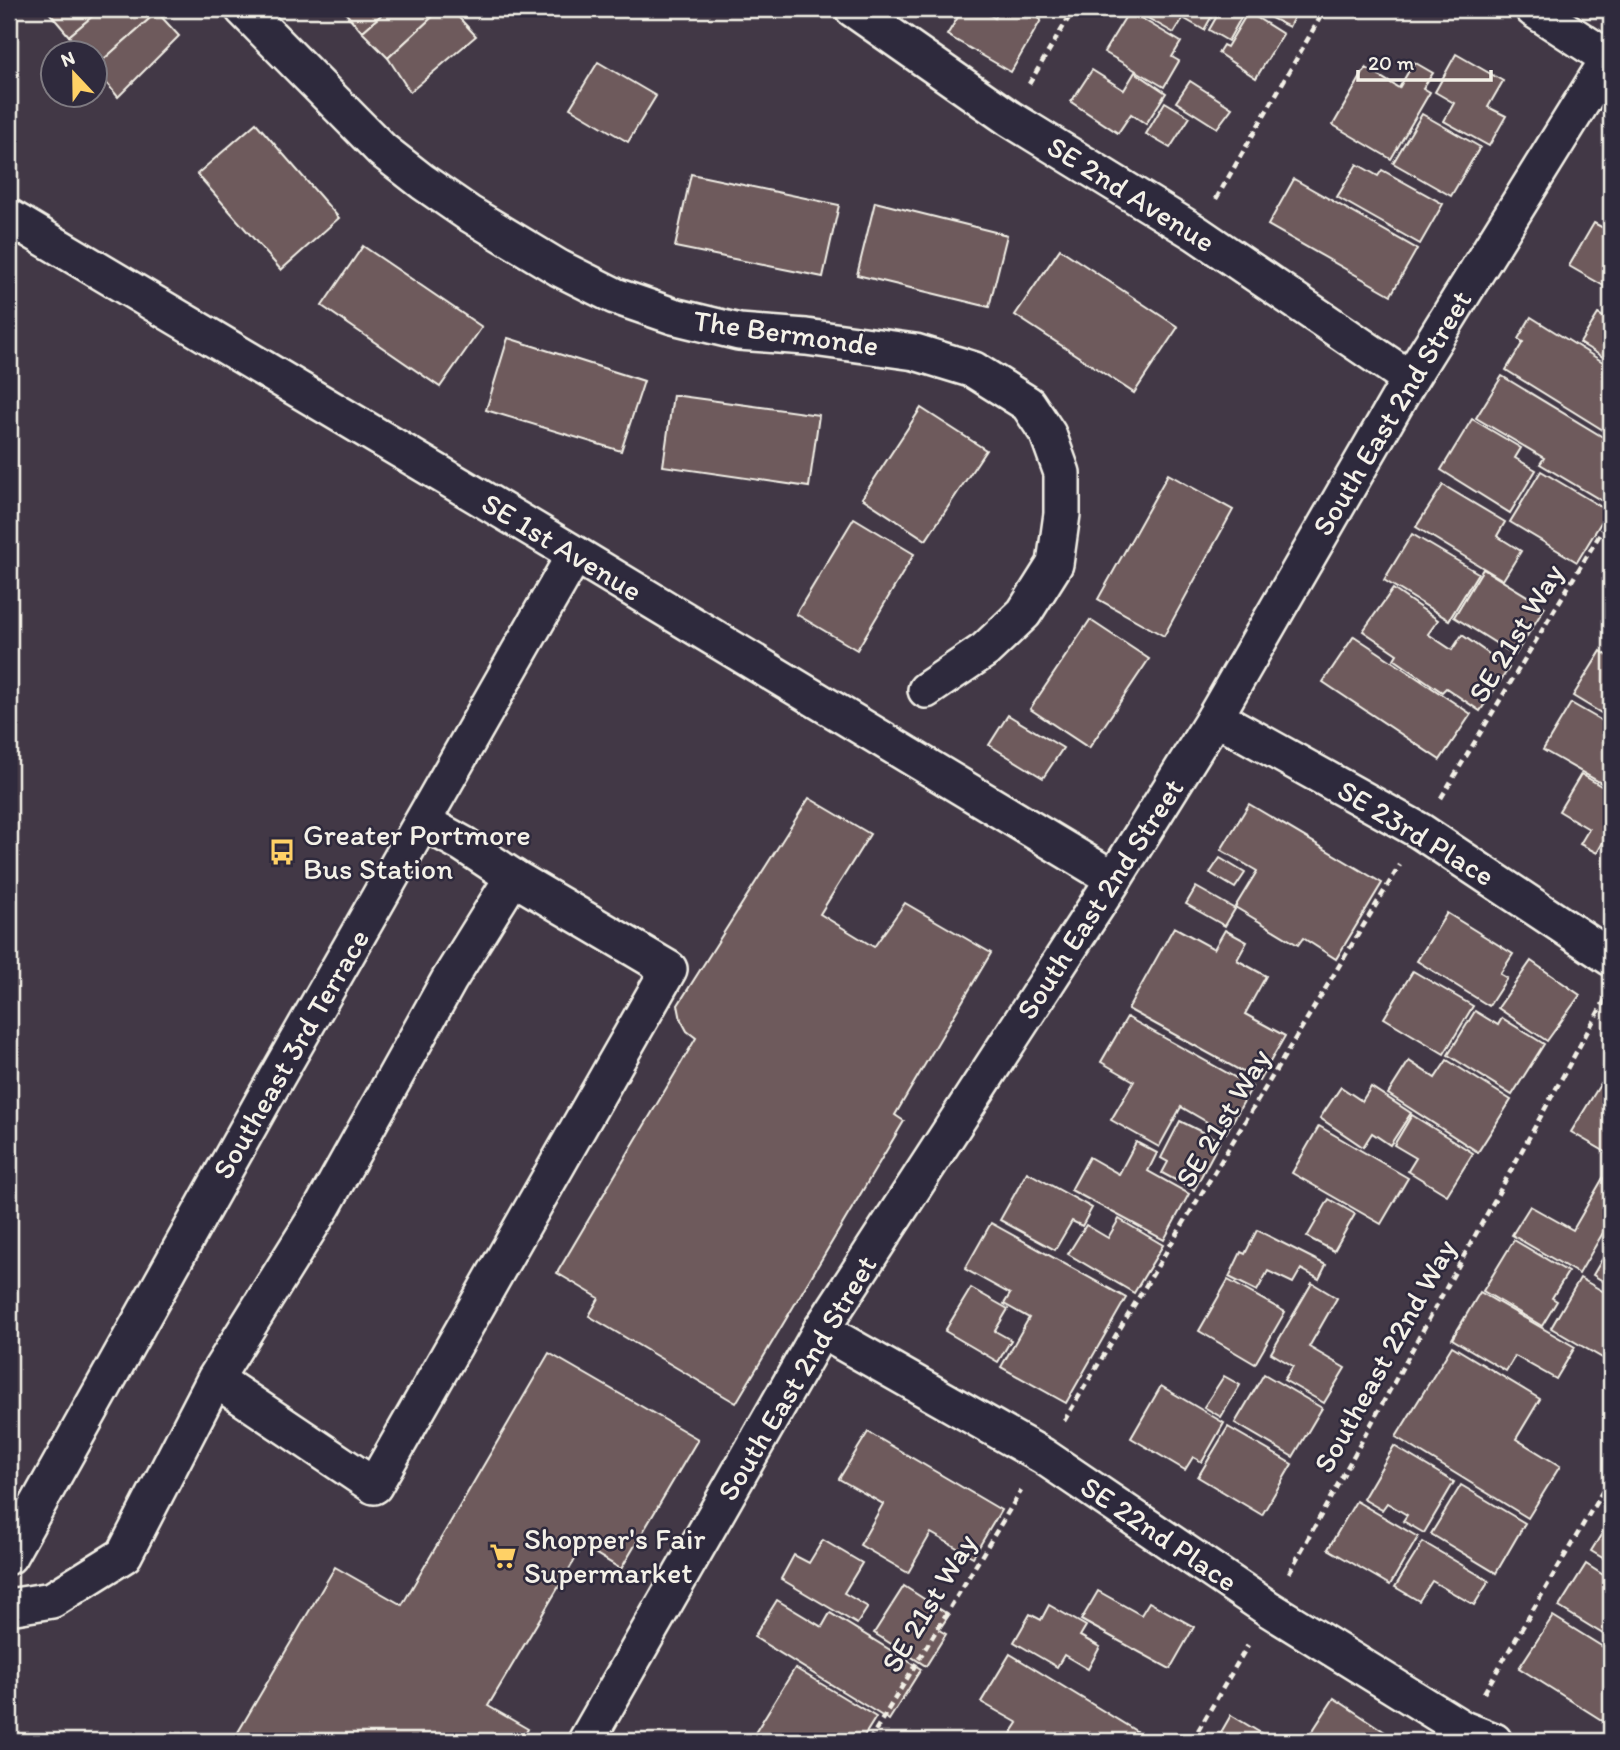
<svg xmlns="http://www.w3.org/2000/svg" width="1620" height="1750" viewBox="0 0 1620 1750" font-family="Itim,sans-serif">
<rect width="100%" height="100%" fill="#423846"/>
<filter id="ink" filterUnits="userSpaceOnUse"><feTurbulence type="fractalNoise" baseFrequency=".0143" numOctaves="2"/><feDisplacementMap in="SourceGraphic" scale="14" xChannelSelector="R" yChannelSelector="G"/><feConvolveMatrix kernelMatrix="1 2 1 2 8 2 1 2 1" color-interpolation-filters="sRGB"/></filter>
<g filter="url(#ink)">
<g fill="#6e5a5c" stroke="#f4f1e8" stroke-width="2">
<polygon points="46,9 101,9 69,36"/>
<polygon points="101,9 154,9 157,12 94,68 94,52 81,52 69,36"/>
<polygon points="342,9 388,9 362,32"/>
<polygon points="388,9 441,9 388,58 362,32"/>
<polygon points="441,9 451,9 476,36 410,92 388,58"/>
<polygon points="963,9 979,9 995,18 1000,9 1020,9 1041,20 1011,72 947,35"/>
<polygon points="1132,9 1216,9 1204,30 1183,18 1174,33"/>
<polygon points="1221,9 1246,9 1228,41 1209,30"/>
<polygon points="1253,9 1298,9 1289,27"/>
<polygon points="1129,11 1181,42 1172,57 1179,61 1164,87 1104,52"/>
<polygon points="157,12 179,36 118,97 94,68"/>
<polygon points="1248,12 1283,34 1256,78 1218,53 1223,45 1227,47"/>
<polygon points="1456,54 1503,81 1488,107 1506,116 1489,146 1444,121 1454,103 1435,92"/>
<polygon points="598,62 656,96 628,142 570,108"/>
<polygon points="1414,62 1433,73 1423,88 1430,92 1391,159 1333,125 1366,68 1399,88"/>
<polygon points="1092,70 1124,90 1135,72 1166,93 1146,124 1131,114 1118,133 1071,102"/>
<polygon points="1190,81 1232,108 1217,128 1176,102"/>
<polygon points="1165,102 1190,117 1170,148 1146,134"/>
<polygon points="1422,114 1480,147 1451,196 1393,163"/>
<polygon points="256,123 339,218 281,270 197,174"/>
<polygon points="1357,164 1378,176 1382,170 1443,204 1420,244 1337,197"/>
<polygon points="691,174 839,205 823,277 675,247"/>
<polygon points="1294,179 1417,249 1391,295 1268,225"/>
<polygon points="875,202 1007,235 989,307 857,275"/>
<polygon points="1594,223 1611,232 1611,290 1569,266"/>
<polygon points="363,246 482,327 440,387 322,306"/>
<polygon points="1060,249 1178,327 1134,393 1015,315"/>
<polygon points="1598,314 1611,321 1611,362 1580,343"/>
<polygon points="1531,317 1611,367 1611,435 1506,370 1523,342 1518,339"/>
<polygon points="508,338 644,381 621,451 486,410"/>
<polygon points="1502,376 1611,442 1611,501 1609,505 1540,464 1544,458 1476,418"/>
<polygon points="673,395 819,415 809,487 663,466"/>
<polygon points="921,408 986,450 926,540 862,498"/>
<polygon points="1472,419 1521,448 1515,458 1536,470 1510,513 1441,470"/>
<polygon points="1541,471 1608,511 1577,562 1510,522"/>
<polygon points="1168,474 1233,510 1164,636 1098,599"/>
<polygon points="1443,485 1505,522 1497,536 1521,551 1503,580 1416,527"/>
<polygon points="854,518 914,554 857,650 796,614"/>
<polygon points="1412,534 1478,573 1449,620 1384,580"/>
<polygon points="1483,569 1545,607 1515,655 1454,617"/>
<polygon points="1393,589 1438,620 1428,634 1452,650 1462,635 1509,668 1480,711 1446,688 1442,692 1394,659 1397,654 1363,631"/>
<polygon points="1090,620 1149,659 1089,748 1030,709"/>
<polygon points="1354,636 1471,714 1440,760 1323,682"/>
<polygon points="1601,651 1611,658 1611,719 1573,696"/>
<polygon points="1571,703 1611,726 1611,769 1603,784 1543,750"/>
<polygon points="1008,715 1063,748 1043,778 989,745"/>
<polygon points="1581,774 1611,792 1611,828 1597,853 1580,844 1589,829 1559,811"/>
<polygon points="809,798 870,834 820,914 874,947 905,903 991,953 895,1115 904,1121 736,1403 589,1316 599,1298 557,1273 696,1038 687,1031 681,1020 678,1005"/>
<polygon points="1249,804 1382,883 1336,959 1303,938 1298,945 1235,907 1257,871 1221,850"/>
<polygon points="1220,858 1245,873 1235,888 1210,873"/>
<polygon points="1196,887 1235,909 1225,926 1186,904"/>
<polygon points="1447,913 1513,954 1500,974 1507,978 1489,1006 1417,961"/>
<polygon points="1174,927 1214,949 1225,930 1247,942 1237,960 1266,976 1245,1014 1285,1036 1259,1081 1128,1009"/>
<polygon points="1531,961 1580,995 1547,1041 1498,1008"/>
<polygon points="1413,971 1473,1006 1444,1054 1384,1018"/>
<polygon points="1475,1011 1498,1025 1502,1018 1544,1044 1512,1095 1448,1055"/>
<polygon points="1127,1017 1252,1087 1226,1133 1181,1107 1159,1147 1111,1120 1134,1081 1101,1062"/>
<polygon points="1447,1060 1511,1100 1478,1152 1388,1094 1409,1061 1435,1078"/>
<polygon points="1601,1083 1611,1089 1611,1155 1571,1132"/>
<polygon points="1341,1087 1362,1101 1371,1087 1411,1113 1390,1145 1372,1133 1363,1147 1320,1118"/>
<polygon points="1412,1115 1473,1153 1447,1195 1408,1171 1416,1158 1394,1145"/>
<polygon points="1180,1121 1220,1141 1194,1190 1162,1173 1168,1162 1161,1158"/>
<polygon points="1319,1126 1408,1178 1381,1224 1292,1173"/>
<polygon points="1136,1142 1157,1153 1148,1171 1189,1194 1164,1240 1071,1190 1089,1157 1119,1174"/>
<polygon points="1027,1172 1092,1208 1082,1226 1072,1221 1055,1250 1000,1220"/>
<polygon points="1603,1178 1611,1183 1611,1219 1579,1274 1512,1235 1530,1206 1573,1230"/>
<polygon points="1329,1199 1355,1214 1334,1251 1307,1237"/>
<polygon points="1119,1219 1163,1245 1134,1293 1068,1254 1086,1225 1108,1238"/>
<polygon points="991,1223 1126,1298 1066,1403 1001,1367 1029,1318 1004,1304 1010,1294 965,1269"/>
<polygon points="1257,1230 1326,1265 1319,1279 1301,1269 1293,1283 1268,1271 1257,1291 1229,1277 1241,1252 1245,1254"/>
<polygon points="1514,1240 1568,1272 1552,1298 1557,1301 1542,1326 1483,1291"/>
<polygon points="1604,1256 1611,1260 1611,1286 1593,1275"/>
<polygon points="1580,1278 1611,1296 1611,1363 1551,1328"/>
<polygon points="1228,1280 1285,1312 1255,1364 1199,1331"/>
<polygon points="1312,1283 1337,1298 1309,1347 1345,1368 1324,1403 1284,1380 1293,1366 1271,1353"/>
<polygon points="971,1288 1008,1309 995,1331 1011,1340 998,1362 945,1331"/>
<polygon points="1480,1292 1575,1347 1556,1379 1515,1356 1506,1371 1452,1339"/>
<polygon points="1452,1346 1540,1399 1516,1439 1560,1466 1528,1518 1396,1437"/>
<polygon points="549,1353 698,1439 621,1569 583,1546 488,1706 528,1729 521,1741 249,1741 237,1734 335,1567 402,1605"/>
<polygon points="1264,1374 1322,1408 1293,1457 1235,1423"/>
<polygon points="1224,1376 1240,1385 1221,1417 1204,1407"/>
<polygon points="1161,1386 1224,1423 1202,1462 1193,1457 1185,1470 1131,1438"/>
<polygon points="1228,1427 1292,1464 1262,1515 1198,1477"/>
<polygon points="868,1432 1001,1510 973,1557 931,1533 908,1573 860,1545 883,1504 839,1479"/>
<polygon points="1394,1446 1454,1482 1424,1533 1403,1521 1407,1515 1387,1503 1382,1510 1363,1499"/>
<polygon points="1461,1485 1525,1523 1496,1573 1431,1534"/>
<polygon points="1356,1501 1418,1537 1390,1585 1328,1549"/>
<polygon points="1611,1519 1611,1563 1591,1551"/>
<polygon points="823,1540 862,1563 844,1593 868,1607 857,1624 781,1579 794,1555 809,1563"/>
<polygon points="1423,1542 1489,1581 1474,1605 1432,1581 1419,1601 1395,1587"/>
<polygon points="1586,1564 1611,1580 1611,1639 1559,1607"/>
<polygon points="904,1586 949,1615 939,1630 946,1634 926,1666 874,1633"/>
<polygon points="1098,1591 1141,1615 1149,1602 1194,1627 1170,1669 1081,1620"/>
<polygon points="777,1600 822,1627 830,1613 921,1669 889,1720 754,1637"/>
<polygon points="1049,1605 1086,1626 1080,1636 1100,1647 1088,1669 1064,1655 1057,1667 1014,1642 1030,1614 1041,1620"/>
<polygon points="1553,1616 1611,1652 1611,1726 1519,1668"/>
<polygon points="1010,1654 1136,1731 1129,1741 1006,1741 1018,1723 981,1702"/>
<polygon points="795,1668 876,1717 861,1741 750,1741"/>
<polygon points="1334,1698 1397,1740 1397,1741 1306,1741"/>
<polygon points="1231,1715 1274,1741 1216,1741"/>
</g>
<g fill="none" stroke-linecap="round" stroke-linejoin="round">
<g stroke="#f4f1e8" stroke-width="40">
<g id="street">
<polyline points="243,9 382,150 423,182 468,213 559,268 615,296 673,316 739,332 806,337 915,352 974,370 1028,404 1048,434 1062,473 1062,514 1055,564 1024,613 985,650 926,690"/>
<polyline points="853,9 1009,118 1196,233 1410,379"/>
<polyline points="1533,9 1611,60"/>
<polyline points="9,217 575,554 1114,879"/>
<polyline points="1215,717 1420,831 1611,958"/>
<polyline points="423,822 463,844 513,877"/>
<polyline points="821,1330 1043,1456 1269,1609 1463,1729 1494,1741"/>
<polyline points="9,1556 267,1094 575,554"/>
<polyline points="9,1607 52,1600 124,1555 215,1379 323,1206 449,980 513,877 669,969 374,1486 215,1379"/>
<polyline points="586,1741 821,1330 1114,879 1215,717 1410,379 1611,55"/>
</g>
</g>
<g stroke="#f4f1e8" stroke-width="4.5" stroke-dasharray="7 5" stroke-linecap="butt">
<polyline points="1029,84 1074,9"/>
<polyline points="1216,199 1325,9"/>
<polyline points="1441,798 1611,516"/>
<polyline points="1064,1421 1400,865"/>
<polyline points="1289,1573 1606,998"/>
<polyline points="1484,1693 1611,1477"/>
<polyline points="869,1741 1021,1491"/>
<polyline points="1192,1741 1248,1645"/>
</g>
<use href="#street" stroke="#2f2a3d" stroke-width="35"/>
</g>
</g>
<defs>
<g id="bus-bare" transform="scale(2.1)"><path d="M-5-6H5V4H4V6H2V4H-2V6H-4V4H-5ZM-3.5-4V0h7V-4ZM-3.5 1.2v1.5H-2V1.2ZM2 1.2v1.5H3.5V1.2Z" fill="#ffd166" stroke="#2f2a3d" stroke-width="2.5" paint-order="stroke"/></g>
<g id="supermarket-bare" transform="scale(2.1)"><path d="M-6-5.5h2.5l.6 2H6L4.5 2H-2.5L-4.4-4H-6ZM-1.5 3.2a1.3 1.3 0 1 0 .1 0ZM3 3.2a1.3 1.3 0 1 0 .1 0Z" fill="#ffd166" stroke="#2f2a3d" stroke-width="2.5" paint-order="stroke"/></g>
</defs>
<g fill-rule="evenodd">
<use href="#bus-bare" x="282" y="852"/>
<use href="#supermarket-bare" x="503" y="1556"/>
</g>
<g text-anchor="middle" stroke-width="5" stroke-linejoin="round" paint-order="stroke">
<g font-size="30" fill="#f4f1e8" stroke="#2f2a3d">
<text transform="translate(1131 194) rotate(32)" y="10">SE 2nd Avenue</text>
<text transform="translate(786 333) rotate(8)" y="10">The Bermonde</text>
<text transform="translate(1392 413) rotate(-59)" y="10">South East 2nd Street</text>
<text transform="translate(562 547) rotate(31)" y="10">SE 1st Avenue</text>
<text transform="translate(1516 633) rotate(-59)" y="10">SE 21st Way</text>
<text transform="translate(1416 833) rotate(31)" y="10">SE 23rd Place</text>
<text transform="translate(1100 899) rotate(-57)" y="10">South East 2nd Street</text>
<text transform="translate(291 1054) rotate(-60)" y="10">Southeast 3rd Terrace</text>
<text transform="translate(1223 1118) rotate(-59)" y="10">SE 21st Way</text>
<text transform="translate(1385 1356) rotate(-61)" y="10">Southeast 22nd Way</text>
<text transform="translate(797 1378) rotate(-59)" y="10">South East 2nd Street</text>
<text transform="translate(1159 1534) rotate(34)" y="10">SE 22nd Place</text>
<text transform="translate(929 1603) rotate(-59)" y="10">SE 21st Way</text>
</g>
<g font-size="30" fill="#f4f1e8" stroke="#2f2a3d" text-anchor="start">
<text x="303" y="845">Greater Portmore<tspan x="303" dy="34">Bus Station</tspan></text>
<text x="524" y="1549">Shopper's Fair<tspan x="524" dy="34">Supermarket</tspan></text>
</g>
</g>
<rect width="1620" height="1750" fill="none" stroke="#2f2a3d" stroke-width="35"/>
<rect x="18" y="18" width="1585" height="1715" fill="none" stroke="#f4f1e8" stroke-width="2.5" filter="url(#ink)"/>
<g transform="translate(74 74) rotate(338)"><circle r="33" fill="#2f2a3d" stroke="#7e7a81" stroke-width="2"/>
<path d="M0-5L12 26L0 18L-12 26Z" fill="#ffd166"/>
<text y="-10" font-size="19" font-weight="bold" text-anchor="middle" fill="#f4f1e8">N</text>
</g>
<path d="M1358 70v10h133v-10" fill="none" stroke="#f4f1e8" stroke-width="3.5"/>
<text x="1368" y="70" font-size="21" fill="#f4f1e8" stroke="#2f2a3d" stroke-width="5" paint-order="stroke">20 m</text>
</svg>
